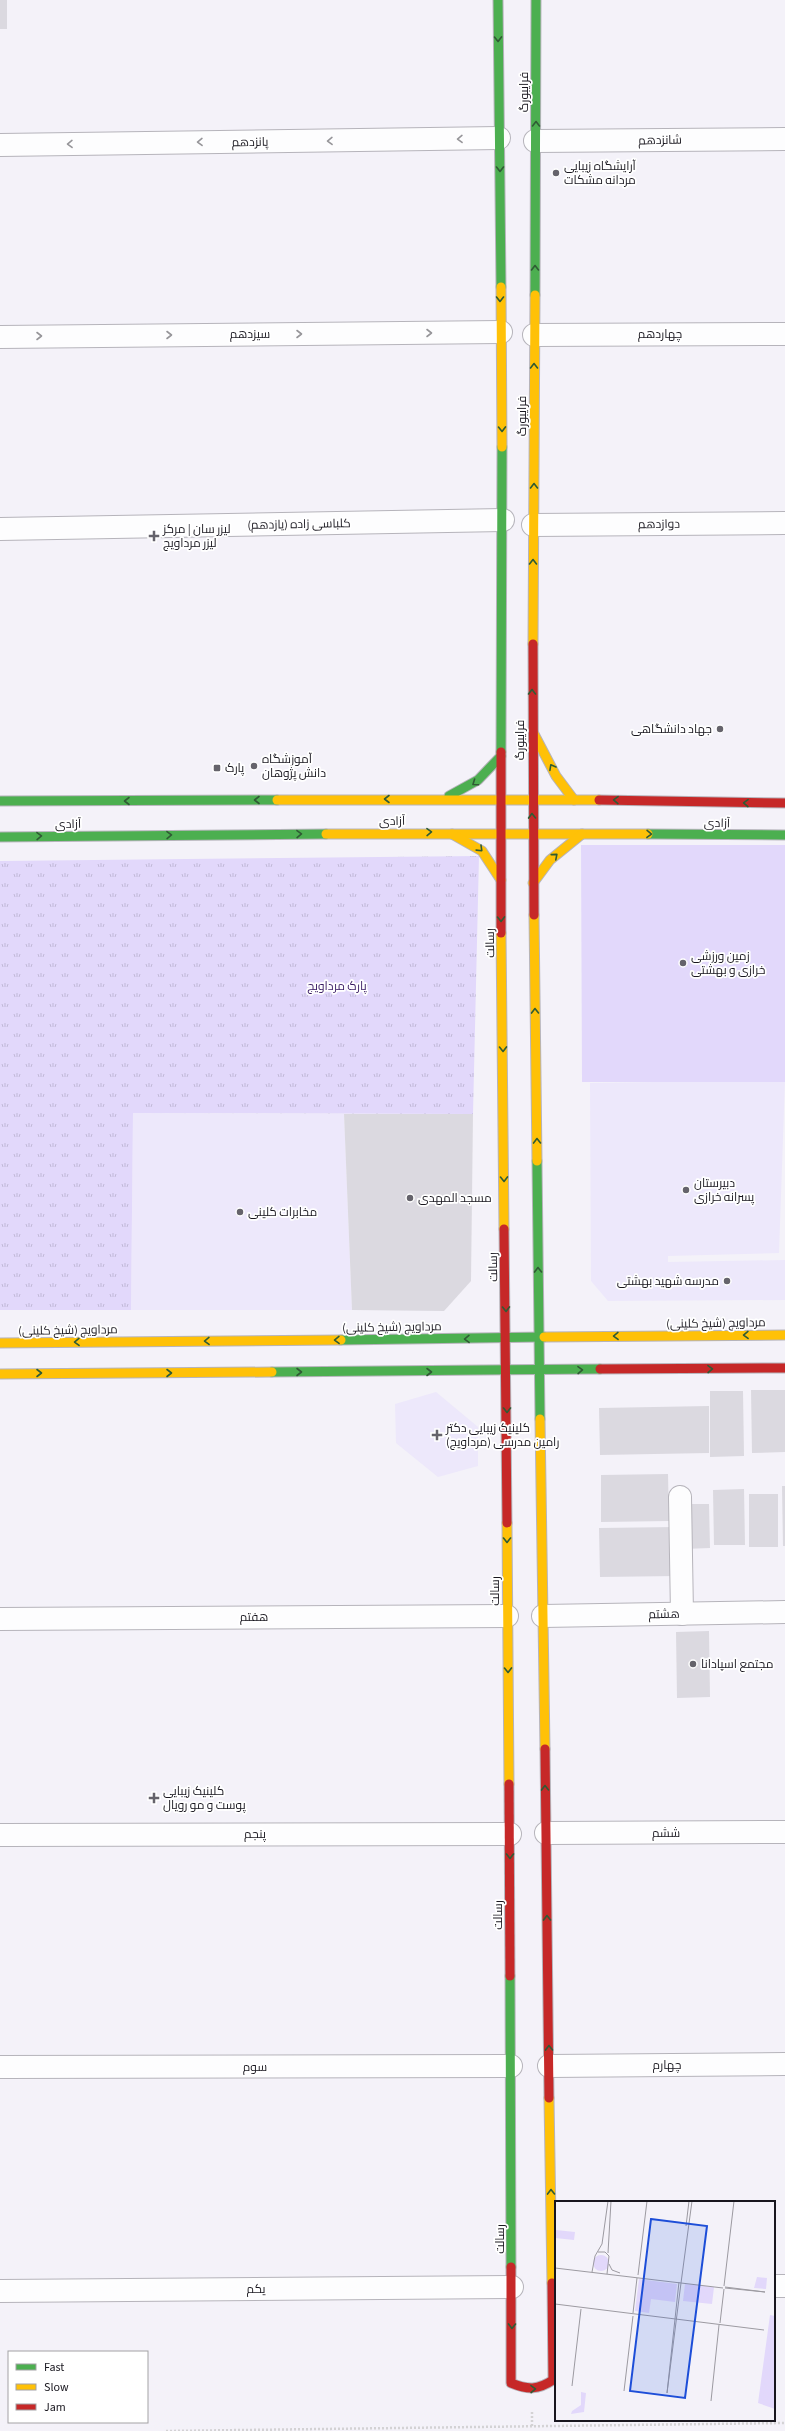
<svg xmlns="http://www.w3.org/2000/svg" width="785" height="2431" viewBox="0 0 785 2431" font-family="'Source Sans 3',Cairo,sans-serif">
<defs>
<pattern id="grass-tufts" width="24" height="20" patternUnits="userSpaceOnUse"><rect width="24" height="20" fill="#e2d8fb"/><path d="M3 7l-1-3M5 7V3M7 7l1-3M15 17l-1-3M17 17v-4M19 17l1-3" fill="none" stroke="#c1b9d7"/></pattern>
</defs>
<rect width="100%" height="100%" fill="#f4f2f9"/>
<g fill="#ede8fb">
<polygon points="785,1080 779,1253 668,1256 668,1262 785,1260 785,1300 608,1301 591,1281 590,1083"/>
<polygon points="133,1113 344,1114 352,1310 131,1310"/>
<polygon points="436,1392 478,1427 478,1466 438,1477 396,1443 395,1404"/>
</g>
<polygon fill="url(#grass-tufts)" points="479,856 473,1114 133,1113 131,1310 0,1310 0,861"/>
<polygon fill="#e2d8fb" points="581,845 785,845 785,1082 582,1082"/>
<g fill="#dbd9e0">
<rect x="0" y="0" width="7" height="29"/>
<polygon points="344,1114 473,1114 471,1281 444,1311 352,1310"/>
<polygon points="751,1390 785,1390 785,1452 752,1453"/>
<polygon points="710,1391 743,1391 744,1456 710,1457"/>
<polygon points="709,1406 709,1453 600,1455 599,1408"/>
<polygon points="668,1474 669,1521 601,1522 601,1475"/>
<polygon points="782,1486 785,1486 785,1546 783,1546"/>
<polygon points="744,1489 745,1545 714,1545 713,1490"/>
<rect x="749" y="1494" width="29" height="53"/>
<polygon points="684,1504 709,1504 710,1548 684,1549"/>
<polygon points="676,1527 676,1576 600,1577 599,1528"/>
<polygon points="709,1631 710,1697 677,1698 676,1632"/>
</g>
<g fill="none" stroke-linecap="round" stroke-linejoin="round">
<g stroke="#b6b4bb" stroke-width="24">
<g id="street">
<polyline points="535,141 785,139"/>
<polyline points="0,145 499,138"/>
<polyline points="534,335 785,334"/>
<polyline points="0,337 501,332"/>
<polyline points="533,525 785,523"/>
<polyline points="0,529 503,520"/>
<polyline points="680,1497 682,1614"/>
<polyline points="543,1616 785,1612"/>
<polyline points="0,1619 507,1616"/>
<polyline points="546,1833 785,1832"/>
<polyline points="0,1835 510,1834"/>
<polyline points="549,2066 785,2064"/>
<polyline points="0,2067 511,2066"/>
<polyline points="774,2286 785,2286"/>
<polyline points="0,2291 512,2287"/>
</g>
</g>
<g stroke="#b6b4bb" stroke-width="11">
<g id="fast">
<polyline points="498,0 501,287"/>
<polyline points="535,295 536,0"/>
<polyline points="501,752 502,447"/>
<polyline points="449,796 478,780 501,756"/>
<polyline points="0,801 277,800"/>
<polyline points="648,834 785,835"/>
<polyline points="0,837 326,834"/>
<polyline points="537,1161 540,1419"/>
<polyline points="341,1340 544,1337"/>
<polyline points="272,1372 600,1369"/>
<polyline points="510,1976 511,2267"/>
</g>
</g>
<g stroke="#b6b4bb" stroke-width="11">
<g id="slow">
<polyline points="501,287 502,447"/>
<polyline points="533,644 535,295"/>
<polyline points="534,734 556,776 574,800"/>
<polyline points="277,800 599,800"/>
<polyline points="326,834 648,834"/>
<polyline points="452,834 482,851 501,880"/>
<polyline points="533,883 550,860 582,834"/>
<polyline points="534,915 537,1161"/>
<polyline points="501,933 504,1229"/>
<polyline points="544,1337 785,1335"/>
<polyline points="0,1343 341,1340"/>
<polyline points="0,1374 272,1372"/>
<polyline points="540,1419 545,1749"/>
<polyline points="507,1523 509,1784"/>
<polyline points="549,2098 552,2283"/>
</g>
</g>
<g stroke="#b6b4bb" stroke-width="11">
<g id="jam">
<polyline points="533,644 534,915"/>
<polyline points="501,752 501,933"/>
<polyline points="599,800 785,803"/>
<polyline points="504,1229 507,1523"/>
<polyline points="600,1369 785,1368"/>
<polyline points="545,1749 549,2098"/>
<polyline points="509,1784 510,1976"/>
<path d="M 511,2267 L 511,2383 C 528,2390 538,2390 553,2380 L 552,2283"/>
</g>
</g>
<g stroke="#d3d2d4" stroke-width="2.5" stroke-dasharray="2 2" stroke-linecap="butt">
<polyline points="532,2426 532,2410"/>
<polyline points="166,2431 785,2423"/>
</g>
<use href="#street" stroke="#fdfdfe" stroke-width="22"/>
<use href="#fast" stroke="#4caf50" stroke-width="9"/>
<use href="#slow" stroke="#ffc107" stroke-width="9"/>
<use href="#jam" stroke="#c62828" stroke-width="9"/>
</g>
<defs><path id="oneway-chevron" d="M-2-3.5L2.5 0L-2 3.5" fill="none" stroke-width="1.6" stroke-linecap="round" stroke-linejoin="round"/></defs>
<g stroke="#2f5b34">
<use href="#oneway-chevron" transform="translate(498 39) rotate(89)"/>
<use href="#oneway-chevron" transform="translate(536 124) rotate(-90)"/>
<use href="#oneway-chevron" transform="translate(500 169) rotate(90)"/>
<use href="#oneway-chevron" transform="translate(535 268) rotate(-90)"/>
<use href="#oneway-chevron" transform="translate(500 299) rotate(90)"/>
<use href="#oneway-chevron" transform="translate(534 366) rotate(-90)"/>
<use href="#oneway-chevron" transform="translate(502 429) rotate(89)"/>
<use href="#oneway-chevron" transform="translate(534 486) rotate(-90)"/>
<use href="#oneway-chevron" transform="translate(533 562) rotate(-90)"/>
<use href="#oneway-chevron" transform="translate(532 692) rotate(-90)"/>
<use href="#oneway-chevron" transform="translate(552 767) rotate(-119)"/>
<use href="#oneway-chevron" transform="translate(475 783) rotate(145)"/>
<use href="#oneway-chevron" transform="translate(387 799) rotate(180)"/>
<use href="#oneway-chevron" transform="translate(257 800) rotate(180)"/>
<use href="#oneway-chevron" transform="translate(616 800) rotate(-179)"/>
<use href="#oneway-chevron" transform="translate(127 801) rotate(180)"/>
<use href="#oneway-chevron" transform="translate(746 803) rotate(-179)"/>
<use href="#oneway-chevron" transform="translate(532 816) rotate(-91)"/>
<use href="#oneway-chevron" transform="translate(429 832) rotate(-1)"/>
<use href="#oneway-chevron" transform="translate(299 834) rotate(-1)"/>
<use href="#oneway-chevron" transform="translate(649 834) rotate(1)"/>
<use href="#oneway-chevron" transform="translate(169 835) rotate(-1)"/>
<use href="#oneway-chevron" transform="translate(39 836) rotate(-1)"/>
<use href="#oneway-chevron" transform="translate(480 849) rotate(44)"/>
<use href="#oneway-chevron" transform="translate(555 856) rotate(-41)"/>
<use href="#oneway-chevron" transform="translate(501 919) rotate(89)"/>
<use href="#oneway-chevron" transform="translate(535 1011) rotate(-91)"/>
<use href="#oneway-chevron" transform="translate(503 1049) rotate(89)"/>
<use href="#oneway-chevron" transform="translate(537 1141) rotate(-91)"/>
<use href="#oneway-chevron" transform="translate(504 1179) rotate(89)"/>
<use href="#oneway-chevron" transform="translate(538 1270) rotate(-91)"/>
<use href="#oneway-chevron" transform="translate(506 1309) rotate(89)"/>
<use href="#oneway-chevron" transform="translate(746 1335) rotate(179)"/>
<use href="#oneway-chevron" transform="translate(616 1336) rotate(179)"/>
<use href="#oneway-chevron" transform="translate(467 1339) rotate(179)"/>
<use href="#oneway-chevron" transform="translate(337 1340) rotate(179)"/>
<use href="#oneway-chevron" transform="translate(207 1341) rotate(179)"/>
<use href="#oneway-chevron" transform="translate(77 1342) rotate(179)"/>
<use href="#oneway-chevron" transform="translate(710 1369) rotate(-1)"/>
<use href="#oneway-chevron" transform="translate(580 1370) rotate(-1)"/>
<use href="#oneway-chevron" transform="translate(299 1372)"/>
<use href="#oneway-chevron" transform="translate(429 1372)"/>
<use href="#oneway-chevron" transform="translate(39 1373)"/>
<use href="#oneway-chevron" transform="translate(169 1373)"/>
<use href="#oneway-chevron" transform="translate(507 1410) rotate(90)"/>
<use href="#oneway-chevron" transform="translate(507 1540) rotate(90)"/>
<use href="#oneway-chevron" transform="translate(508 1670) rotate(89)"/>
<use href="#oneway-chevron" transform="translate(545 1788) rotate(-91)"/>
<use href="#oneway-chevron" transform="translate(510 1856) rotate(90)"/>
<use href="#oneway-chevron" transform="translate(547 1918) rotate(-91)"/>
<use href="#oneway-chevron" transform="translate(549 2048) rotate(-91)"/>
<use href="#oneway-chevron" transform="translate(551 2192) rotate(-91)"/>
<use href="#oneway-chevron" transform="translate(512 2326) rotate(91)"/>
<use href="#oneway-chevron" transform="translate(533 2389) rotate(-1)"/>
</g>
<g stroke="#969599">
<use href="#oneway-chevron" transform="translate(460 139) rotate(179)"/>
<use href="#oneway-chevron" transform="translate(330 141) rotate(179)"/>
<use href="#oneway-chevron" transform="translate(200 142) rotate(179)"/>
<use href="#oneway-chevron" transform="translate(70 144) rotate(179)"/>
<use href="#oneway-chevron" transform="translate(429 333)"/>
<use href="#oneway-chevron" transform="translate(299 334)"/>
<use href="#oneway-chevron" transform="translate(169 335)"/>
<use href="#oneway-chevron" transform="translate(39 336)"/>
</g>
<g fill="#65636b" stroke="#fff" stroke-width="1.5">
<circle cx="556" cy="173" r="4"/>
<path d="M152 530h4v4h4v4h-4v4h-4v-4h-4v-4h4z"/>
<circle cx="720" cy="729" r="4"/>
<circle cx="254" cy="766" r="4"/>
<rect x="213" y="764" width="8" height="8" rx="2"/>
<circle cx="683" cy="963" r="4"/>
<circle cx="686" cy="1190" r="4"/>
<circle cx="410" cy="1198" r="4"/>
<circle cx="240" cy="1212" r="4"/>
<circle cx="727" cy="1281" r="4"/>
<path d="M435 1429h4v4h4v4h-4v4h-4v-4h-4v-4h4z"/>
<circle cx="693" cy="1664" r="4"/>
<path d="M152 1792h4v4h4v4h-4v4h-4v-4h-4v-4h4z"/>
</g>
<g text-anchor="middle" stroke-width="3.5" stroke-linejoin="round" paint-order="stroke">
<g font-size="12" fill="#18161e" stroke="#fff">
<text transform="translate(524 92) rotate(-90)" y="4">فرایبورگ</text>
<text transform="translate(660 140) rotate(-1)" y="4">شانزدهم</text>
<text transform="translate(250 142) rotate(-1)" y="4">پانزدهم</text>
<text x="250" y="338">سیزدهم</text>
<text x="660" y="338">چهاردهم</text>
<text transform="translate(522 416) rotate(-90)" y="4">فرایبورگ</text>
<text transform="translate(299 524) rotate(-1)" y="4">کلباسی زاده (یازدهم)</text>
<text transform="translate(659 524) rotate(-1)" y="4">دوازدهم</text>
<text transform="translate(520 740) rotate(-90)" y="4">فرایبورگ</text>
<text transform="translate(392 821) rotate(-1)" y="4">آزادی</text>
<text transform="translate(717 823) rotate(1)" y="4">آزادی</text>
<text transform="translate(68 824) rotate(-1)" y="4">آزادی</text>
<text transform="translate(490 943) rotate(-91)" y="4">رسالت</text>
<text transform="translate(493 1267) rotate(-91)" y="4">رسالت</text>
<text transform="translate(716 1323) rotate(-1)" y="4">مرداویج (شیخ کلینی)</text>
<text transform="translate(392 1327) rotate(-1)" y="4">مرداویج (شیخ کلینی)</text>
<text transform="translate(68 1330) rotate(-1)" y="4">مرداویج (شیخ کلینی)</text>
<text transform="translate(495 1591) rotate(-90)" y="4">رسالت</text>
<text transform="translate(664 1614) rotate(-1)" y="4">هشتم</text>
<text x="254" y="1621">هفتم</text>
<text x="666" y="1837">ششم</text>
<text x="255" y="1838">پنجم</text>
<text transform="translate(498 1915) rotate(-90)" y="4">رسالت</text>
<text x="667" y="2069">چهارم</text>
<text x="255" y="2071">سوم</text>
<text transform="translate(500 2239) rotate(-90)" y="4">رسالت</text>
<text x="256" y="2293">یکم</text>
</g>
<g font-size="12" fill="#18161e" stroke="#fff" text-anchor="start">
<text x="564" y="170">آرایشگاه زیبایی<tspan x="564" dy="14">مردانه مشکات</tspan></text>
<text x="163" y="533">لیزر سان | مرکز<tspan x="163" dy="14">لیزر مرداویج</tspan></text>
<text x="712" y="733" text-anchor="end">جهاد دانشگاهی</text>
<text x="262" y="763">آموزشگاه<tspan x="262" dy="14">دانش پژوهان</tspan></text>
<text x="225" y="772">پارک</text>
<text x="691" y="960">زمین ورزشی<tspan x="691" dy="14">خرازی و بهشتی</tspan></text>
<text x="694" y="1187">دبیرستان<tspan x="694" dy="14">پسرانه خرازی</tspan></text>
<text x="418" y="1202">مسجد المهدی</text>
<text x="248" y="1216">مخابرات کلینی</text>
<text x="719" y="1285" text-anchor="end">مدرسه شهید بهشتی</text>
<text x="446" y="1432">کلینیک زیبایی دکتر<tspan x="446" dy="14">رامین مدرسی (مرداویج)</tspan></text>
<text x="701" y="1668">مجتمع اسپادانا</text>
<text x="163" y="1795">کلینیک زیبایی<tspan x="163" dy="14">پوست و مو رویال</tspan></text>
</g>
<g font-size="12" fill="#381a62" stroke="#fff">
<text x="337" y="990">پارک مرداویج</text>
</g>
</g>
<g transform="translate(555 2201)">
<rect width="220" height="220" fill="#f4f2f9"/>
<path d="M 1,29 L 20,31 L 19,39 L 0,37 ZM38 62a8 8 0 1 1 16 0a8 8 0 1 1-16 0ZM 84,78 L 122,83 L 120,101 L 96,98 L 94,112 L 80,110 ZM 215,114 L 220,115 L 220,208 L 203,202 Z" fill="#e2d8fb"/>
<path d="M 26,191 L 31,192 L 29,211 L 16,213 L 17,210 L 26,204 Z" fill="#e2d8fb"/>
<path d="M 202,76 L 212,77 L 211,88 L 199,87 ZM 130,83 L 159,86 L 157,103 L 128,100 ZM 211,171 L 220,173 L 220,195 L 208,193 Z" fill="#e2d8fb"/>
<path fill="none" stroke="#9c9aa1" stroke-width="1" d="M 131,25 L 134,0M 43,51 L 50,51 L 54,55 L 52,73M 53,52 L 56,0M 54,63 L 57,69 L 65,72M 0,67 L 168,87M 37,71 L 40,55 L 47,43 L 53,0M 83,74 L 92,0M 124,81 L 112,192 L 126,82M 126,82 L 137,0M 169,85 L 179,0M 170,87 L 210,91 L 170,86M 0,103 L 209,129M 78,112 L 82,77M 165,122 L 169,88M 17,185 L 26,108M 69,190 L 78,115M 156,200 L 164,124"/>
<path fill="#1d4ed8" fill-opacity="0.15" stroke="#1d4ed8" stroke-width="2" d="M 96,18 L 152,25 L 130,197 L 75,190 Z"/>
<rect width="220" height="220" fill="none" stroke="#18161e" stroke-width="2"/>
</g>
<rect x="8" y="2351" width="140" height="72" fill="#ffffff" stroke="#a3a2a5"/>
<rect x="16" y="2364" width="20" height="6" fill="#4caf50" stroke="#a3a2a5"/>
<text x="44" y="2371" font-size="12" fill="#18161e">Fast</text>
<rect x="16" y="2384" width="20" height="6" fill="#ffc107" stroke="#a3a2a5"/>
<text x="44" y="2391" font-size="12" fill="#18161e">Slow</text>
<rect x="16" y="2404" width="20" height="6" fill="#c62828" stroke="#a3a2a5"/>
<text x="44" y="2411" font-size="12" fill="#18161e">Jam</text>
</svg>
